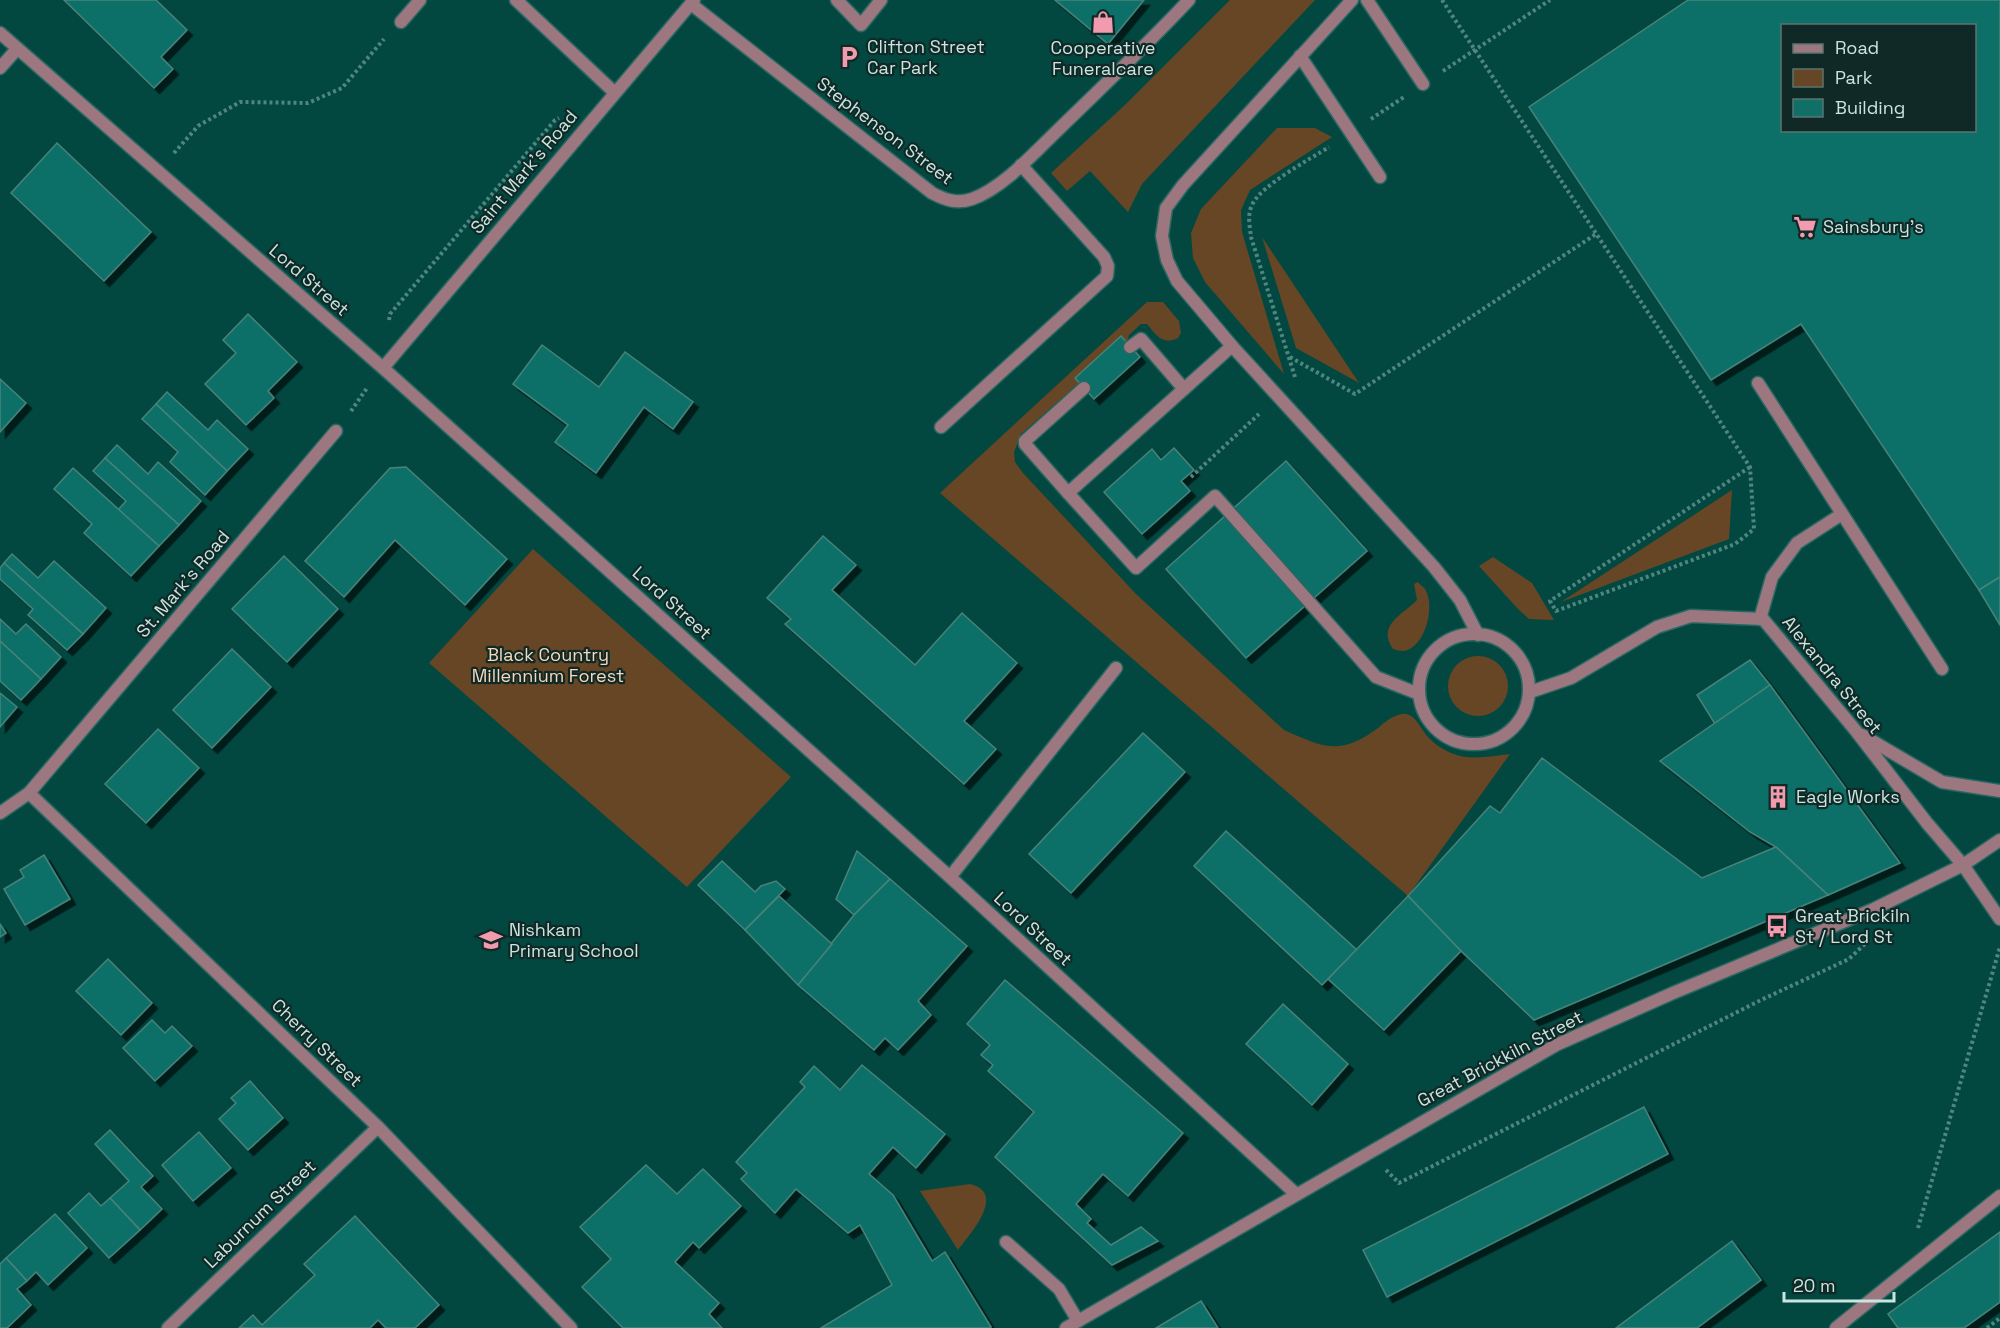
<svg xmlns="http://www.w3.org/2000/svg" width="2000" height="1328" viewBox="0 0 2000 1328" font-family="'Space Grotesk',sans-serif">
<defs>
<filter id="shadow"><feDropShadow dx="5.5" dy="5.5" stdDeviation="0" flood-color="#0009"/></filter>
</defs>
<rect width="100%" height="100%" fill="#024841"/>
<g fill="#664625">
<polygon points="1230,0 1315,0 1142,184 1128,212 1090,171 1067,191 1051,173 1126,104"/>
<polygon points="1277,128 1315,128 1332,137 1250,190 1241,210 1242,232 1284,374 1205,282 1193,258 1191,233 1201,209"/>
<polygon points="1262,237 1359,383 1296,348"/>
<path d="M 1147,302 L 1163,302 L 1179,321 L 1181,333 L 1178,338 C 1163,346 1156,335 1147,324 L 1141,324 L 1129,335 L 1127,342 L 1121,336 L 1075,378 L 1079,383 L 1021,434 L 1014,452 L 1015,462 L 1023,473 L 1136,594 L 1284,730 C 1324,748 1340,756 1378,728 C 1384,723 1393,715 1402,714 C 1415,712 1421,730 1428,737 C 1433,743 1444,750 1451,753 C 1469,761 1491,756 1510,754 L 1408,896 L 940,493 Z"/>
<polygon points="1732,490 1729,539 1561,602"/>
<polygon points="533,549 791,777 687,887 429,663"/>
<polygon points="1493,557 1532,583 1554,620 1529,619 1518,609 1479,566"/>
<path d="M 1418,582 C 1418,583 1425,588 1425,589 C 1436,606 1425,649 1403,651 C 1400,651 1397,650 1393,649 C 1377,625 1401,616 1417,600 L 1414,584 Z"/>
<circle cx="1478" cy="686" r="30"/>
<path d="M 970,1184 C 1007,1193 971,1233 958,1250 L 920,1191 Z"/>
</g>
<g fill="#107067" stroke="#48827a" stroke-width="1.5" fill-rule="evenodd" filter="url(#shadow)">
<polygon points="64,0 156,0 187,30 161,57 173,69 154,88"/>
<polygon points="1055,0 1144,0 1108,44"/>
<path d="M 1688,0 L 2000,0 L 2000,577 L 1979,590 L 1801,324 L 1711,380 L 1529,107 ZM 1782,26 L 1974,26 L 1974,130 L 1782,130 Z"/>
<polygon points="57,143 151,232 104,281 11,193"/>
<polygon points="248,314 297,362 268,391 274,398 246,425 205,384 236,353 223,340"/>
<polygon points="1121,336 1140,357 1094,399 1075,378"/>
<polygon points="542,345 599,387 625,352 693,402 673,429 644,407 596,473 555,442 568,425 513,384"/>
<polygon points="0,379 26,403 0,432"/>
<polygon points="167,392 208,430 217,420 248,449 227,471 156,404"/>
<polygon points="156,404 227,471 205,495 170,462 178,452 142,419"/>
<polygon points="117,445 148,474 158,462 201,501 179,525 105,458"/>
<polygon points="1174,448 1194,470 1181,481 1190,491 1142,534 1104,492 1152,449 1161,460"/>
<polygon points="105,458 179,525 159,546 118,510 126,501 93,471"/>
<polygon points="1286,461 1367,551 1246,658 1166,569"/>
<polygon points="406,467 507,559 465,605 395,540 344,597 305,561 390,468"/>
<polygon points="73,468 159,546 131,576 84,533 92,524 54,489"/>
<polygon points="823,536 856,565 832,590 915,665 962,613 1017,663 964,721 996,749 964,784 785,624 791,619 767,598"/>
<polygon points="12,554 38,578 54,561 106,608 83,634 4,563"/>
<polygon points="284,556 338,609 287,662 232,609"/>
<polygon points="4,563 83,634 67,650 28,615 33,609 0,579 0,568"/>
<polygon points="2000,577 2000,625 1979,590"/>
<polygon points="0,619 16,634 26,624 61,657 41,679 0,641"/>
<polygon points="0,641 41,679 21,700 0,681"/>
<polygon points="232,649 271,687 212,748 173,710"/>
<polygon points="1750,660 1770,685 1715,724 1697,695"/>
<polygon points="1770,685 1900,863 1828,895 1776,847 1750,832 1660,761"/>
<polygon points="0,693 17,707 0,727"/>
<polygon points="158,729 199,768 146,823 105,784"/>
<polygon points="1143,733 1185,772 1071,893 1029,854"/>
<polygon points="1542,758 1702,878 1776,847 1828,895 1534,1020 1461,951 1408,896 1490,806 1500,813"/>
<polygon points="1226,831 1357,950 1322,985 1194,866"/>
<polygon points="857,851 890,879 854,915 836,899"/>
<polygon points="44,855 70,899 25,925 4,889 24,877 20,870"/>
<polygon points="722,861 755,892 761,886 776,881 785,889 745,930 698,885"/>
<polygon points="890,879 967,946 918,1001 931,1015 898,1050 885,1038 874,1050 798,985 854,915"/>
<polygon points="779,896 832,944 798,985 745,930"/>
<polygon points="1408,896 1461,951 1384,1030 1328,979"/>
<polygon points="0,924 6,933 0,937"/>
<polygon points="108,959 152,1003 121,1035 76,991"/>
<polygon points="1005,980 1183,1133 1128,1196 1103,1174 1076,1204 1091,1219 1087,1223 1111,1245 1141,1227 1158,1241 1112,1265 995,1157 1034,1112 988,1071 993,1065 981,1055 990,1045 967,1024"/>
<polygon points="1283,1004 1348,1064 1312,1105 1246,1044"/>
<polygon points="152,1020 165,1033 172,1026 192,1046 155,1081 123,1048"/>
<polygon points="862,1065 945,1134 916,1168 893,1147 869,1174 893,1195 932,1261 945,1252 991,1327 989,1328 821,1328 892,1285 860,1225 848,1233 796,1189 775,1213 741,1179 747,1173 736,1162 805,1087 800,1082 814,1066 840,1090"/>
<polygon points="250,1081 283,1118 248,1150 219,1119 236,1103 231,1098"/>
<polygon points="1644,1107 1668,1154 1387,1297 1363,1250"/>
<polygon points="110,1130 153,1176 141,1187 162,1209 140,1230 110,1198 129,1181 95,1144"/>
<polygon points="199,1132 231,1168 193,1201 162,1165"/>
<polygon points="646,1165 677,1194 703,1169 741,1206 699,1248 693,1242 675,1262 719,1303 709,1314 722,1328 623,1328 582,1287 611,1259 580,1227"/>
<polygon points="89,1193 101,1206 110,1198 140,1230 109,1258 68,1213"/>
<polygon points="55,1214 87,1248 48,1285 36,1272 27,1281 6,1258"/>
<polygon points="355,1216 439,1305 415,1328 386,1328 378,1320 370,1328 239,1328 253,1315 262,1325 315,1275 304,1264"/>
<polygon points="2000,1232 2000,1302 1964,1328 1898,1328 1888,1314"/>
<polygon points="1732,1241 1761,1280 1697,1328 1616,1328"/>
<polygon points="6,1258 27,1281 17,1289 31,1305 7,1328 0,1328 0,1264"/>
<polygon points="1201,1301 1218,1328 1156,1328"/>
</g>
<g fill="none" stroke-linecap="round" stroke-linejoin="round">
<g stroke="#2a6761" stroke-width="15">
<g id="lane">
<polyline points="837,0 861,25 881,0"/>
<polyline points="1352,0 1183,185 1166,208 1162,236 1167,260 1177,281 1232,346 1434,567 1460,600 1478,635"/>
<polyline points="1367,0 1423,84"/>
<polyline points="401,22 420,0"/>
<polyline points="1300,56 1380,177"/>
<polyline points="1232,346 1068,493 1136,568 1215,496 1376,677 1419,694"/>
<polyline points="1130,347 1141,339 1184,389"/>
<polyline points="1758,383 1942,669"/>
<polyline points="941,427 1107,276 1108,266 1104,257 1021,165"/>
<polyline points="1068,493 1025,444 1025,441 1084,388"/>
<polyline points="1760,619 1772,577 1797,543 1842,514"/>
<circle cx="1474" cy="689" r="55"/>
<polyline points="1530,692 1571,678 1657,627 1691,616 1763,619 1856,731 1927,823 1963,865"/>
<polyline points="1862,735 1942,782 2000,791"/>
<polyline points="950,877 1116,668"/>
<polyline points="1006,1242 1059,1289 1078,1321"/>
</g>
</g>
<g stroke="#2a6761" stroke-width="15">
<g id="street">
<polyline points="516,0 614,92"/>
<path d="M 691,4 L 932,193 C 945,200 957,204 972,199 C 1003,188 1034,153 1058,130 C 1102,87 1147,45 1189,0"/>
<polyline points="0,33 383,368 950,877 1296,1194"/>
<polyline points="0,68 17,49"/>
<polyline points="383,368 694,0"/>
<polyline points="29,793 378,1127 571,1328"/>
<polyline points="0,813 29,793 336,431"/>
<polyline points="1963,865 2000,919"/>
<polyline points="168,1328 378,1127"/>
<polyline points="1066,1328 1556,1045 1673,993 1874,909 1963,865 2000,840"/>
<polyline points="1836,1328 2000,1196"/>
</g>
</g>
<g stroke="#518680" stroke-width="4" stroke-dasharray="3 3" stroke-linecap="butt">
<polyline points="1442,0 1750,467 1754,529 1735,544 1556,611 1550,601 1750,467"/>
<polyline points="1443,71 1550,0"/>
<polyline points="1371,119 1404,97"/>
<polyline points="174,153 198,126 240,102 308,103 342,88 384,39"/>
<polyline points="389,320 390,314 555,120 559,118"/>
<polyline points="1290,357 1355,394 1596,234"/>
<path d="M 1295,377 L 1251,237 C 1250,227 1247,215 1252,205 C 1260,186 1310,159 1329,147"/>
<polyline points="351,411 367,388"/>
<polyline points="1191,477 1259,414"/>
<polyline points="1386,1170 1399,1183 1761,1000 1849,959 1870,939"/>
<polyline points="1918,1228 2000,947"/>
<polyline points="1987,1328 2000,1318"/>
</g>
<use href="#lane" stroke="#9c777f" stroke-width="12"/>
<use href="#street" stroke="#9c777f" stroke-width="12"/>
</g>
<defs>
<g id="shop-bare" transform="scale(1.8)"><path d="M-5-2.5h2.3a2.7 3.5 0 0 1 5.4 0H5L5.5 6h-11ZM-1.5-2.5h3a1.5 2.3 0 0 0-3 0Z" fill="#f29aae" stroke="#102926" stroke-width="2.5" paint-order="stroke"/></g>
<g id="parking-bare" transform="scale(1.8)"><path d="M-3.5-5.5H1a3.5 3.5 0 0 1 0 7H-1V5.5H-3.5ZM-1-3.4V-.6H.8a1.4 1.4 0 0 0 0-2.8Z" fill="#f29aae" stroke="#102926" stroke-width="2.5" paint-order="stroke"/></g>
<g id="supermarket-bare" transform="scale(1.8)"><path d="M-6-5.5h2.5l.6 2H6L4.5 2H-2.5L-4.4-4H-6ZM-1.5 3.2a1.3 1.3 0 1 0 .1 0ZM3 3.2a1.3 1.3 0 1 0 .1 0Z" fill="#f29aae" stroke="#102926" stroke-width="2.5" paint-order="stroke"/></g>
<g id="building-bare" transform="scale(1.8)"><path d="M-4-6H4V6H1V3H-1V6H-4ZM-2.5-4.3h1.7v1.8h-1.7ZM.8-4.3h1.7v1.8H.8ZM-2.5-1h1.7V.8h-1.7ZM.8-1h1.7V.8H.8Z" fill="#f29aae" stroke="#102926" stroke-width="2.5" paint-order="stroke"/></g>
<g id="bus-bare" transform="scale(1.8)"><path d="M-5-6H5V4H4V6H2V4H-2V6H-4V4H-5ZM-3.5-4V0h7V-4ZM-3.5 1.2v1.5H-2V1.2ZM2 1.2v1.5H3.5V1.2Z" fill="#f29aae" stroke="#102926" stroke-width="2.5" paint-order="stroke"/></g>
<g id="school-bare" transform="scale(1.8)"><path d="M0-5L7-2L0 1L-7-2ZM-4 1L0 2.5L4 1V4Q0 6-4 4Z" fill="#f29aae" stroke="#102926" stroke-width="2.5" paint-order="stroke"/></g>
</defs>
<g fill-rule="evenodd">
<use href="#shop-bare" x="1103" y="22"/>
<use href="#parking-bare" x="849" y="57"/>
<use href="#supermarket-bare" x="1805" y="227"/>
<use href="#building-bare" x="1778" y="797"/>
<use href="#bus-bare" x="1777" y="926"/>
<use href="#school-bare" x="491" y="940"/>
</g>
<g text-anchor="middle" stroke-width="4.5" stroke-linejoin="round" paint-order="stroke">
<g font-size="18" fill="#c8e5e0" stroke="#102926" text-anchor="start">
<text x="867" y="53">Clifton Street<tspan x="867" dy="21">Car Park</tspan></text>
<text x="1103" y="54" text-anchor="middle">Cooperative<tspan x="1103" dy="21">Funeralcare</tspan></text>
<text x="1823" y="233">Sainsbury's</text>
<text x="1796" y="803">Eagle Works</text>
<text x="1795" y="922">Great Brickiln<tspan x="1795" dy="21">St / Lord St</tspan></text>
<text x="509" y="936">Nishkam<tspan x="509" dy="21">Primary School</tspan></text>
</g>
<g font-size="18" fill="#c8e5e0" stroke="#102926">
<text transform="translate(885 131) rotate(37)" y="6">Stephenson Street</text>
<text transform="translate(524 172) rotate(-50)" y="6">Saint Mark's Road</text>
<text transform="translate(309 280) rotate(41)" y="6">Lord Street</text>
<text transform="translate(183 584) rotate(-50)" y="6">St. Mark's Road</text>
<text transform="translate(672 603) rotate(42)" y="6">Lord Street</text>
<text transform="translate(1832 675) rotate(51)" y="6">Alexandra Street</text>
<text transform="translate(1033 929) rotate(43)" y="6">Lord Street</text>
<text transform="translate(317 1043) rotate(44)" y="6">Cherry Street</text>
<text transform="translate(1500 1059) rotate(-28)" y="6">Great Brickkiln Street</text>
<text transform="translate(260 1214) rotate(-44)" y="6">Laburnum Street</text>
</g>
<g font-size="18" fill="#f8d8ba" stroke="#102926">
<text x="548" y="661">Black Country<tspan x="548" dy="21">Millennium Forest</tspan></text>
</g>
</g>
<rect x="1781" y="24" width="195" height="108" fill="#102926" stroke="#5a7470" stroke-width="1.5"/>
<rect x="1793" y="44" width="30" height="9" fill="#9c777f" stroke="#5a7470" stroke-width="1.5"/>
<text x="1835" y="54" font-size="18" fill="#c8e5e0">Road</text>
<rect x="1793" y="69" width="30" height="18" fill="#664625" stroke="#5a7470" stroke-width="1.5"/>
<text x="1835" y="84" font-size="18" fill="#c8e5e0">Park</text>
<rect x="1793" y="99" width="30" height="18" fill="#107067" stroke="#5a7470" stroke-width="1.5"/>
<text x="1835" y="114" font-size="18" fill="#c8e5e0">Building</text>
<path d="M1784 1292v9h110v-9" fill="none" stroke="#c8e5e0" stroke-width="3"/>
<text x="1793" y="1292" font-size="18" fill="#c8e5e0" stroke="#102926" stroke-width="4.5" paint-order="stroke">20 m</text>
</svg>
